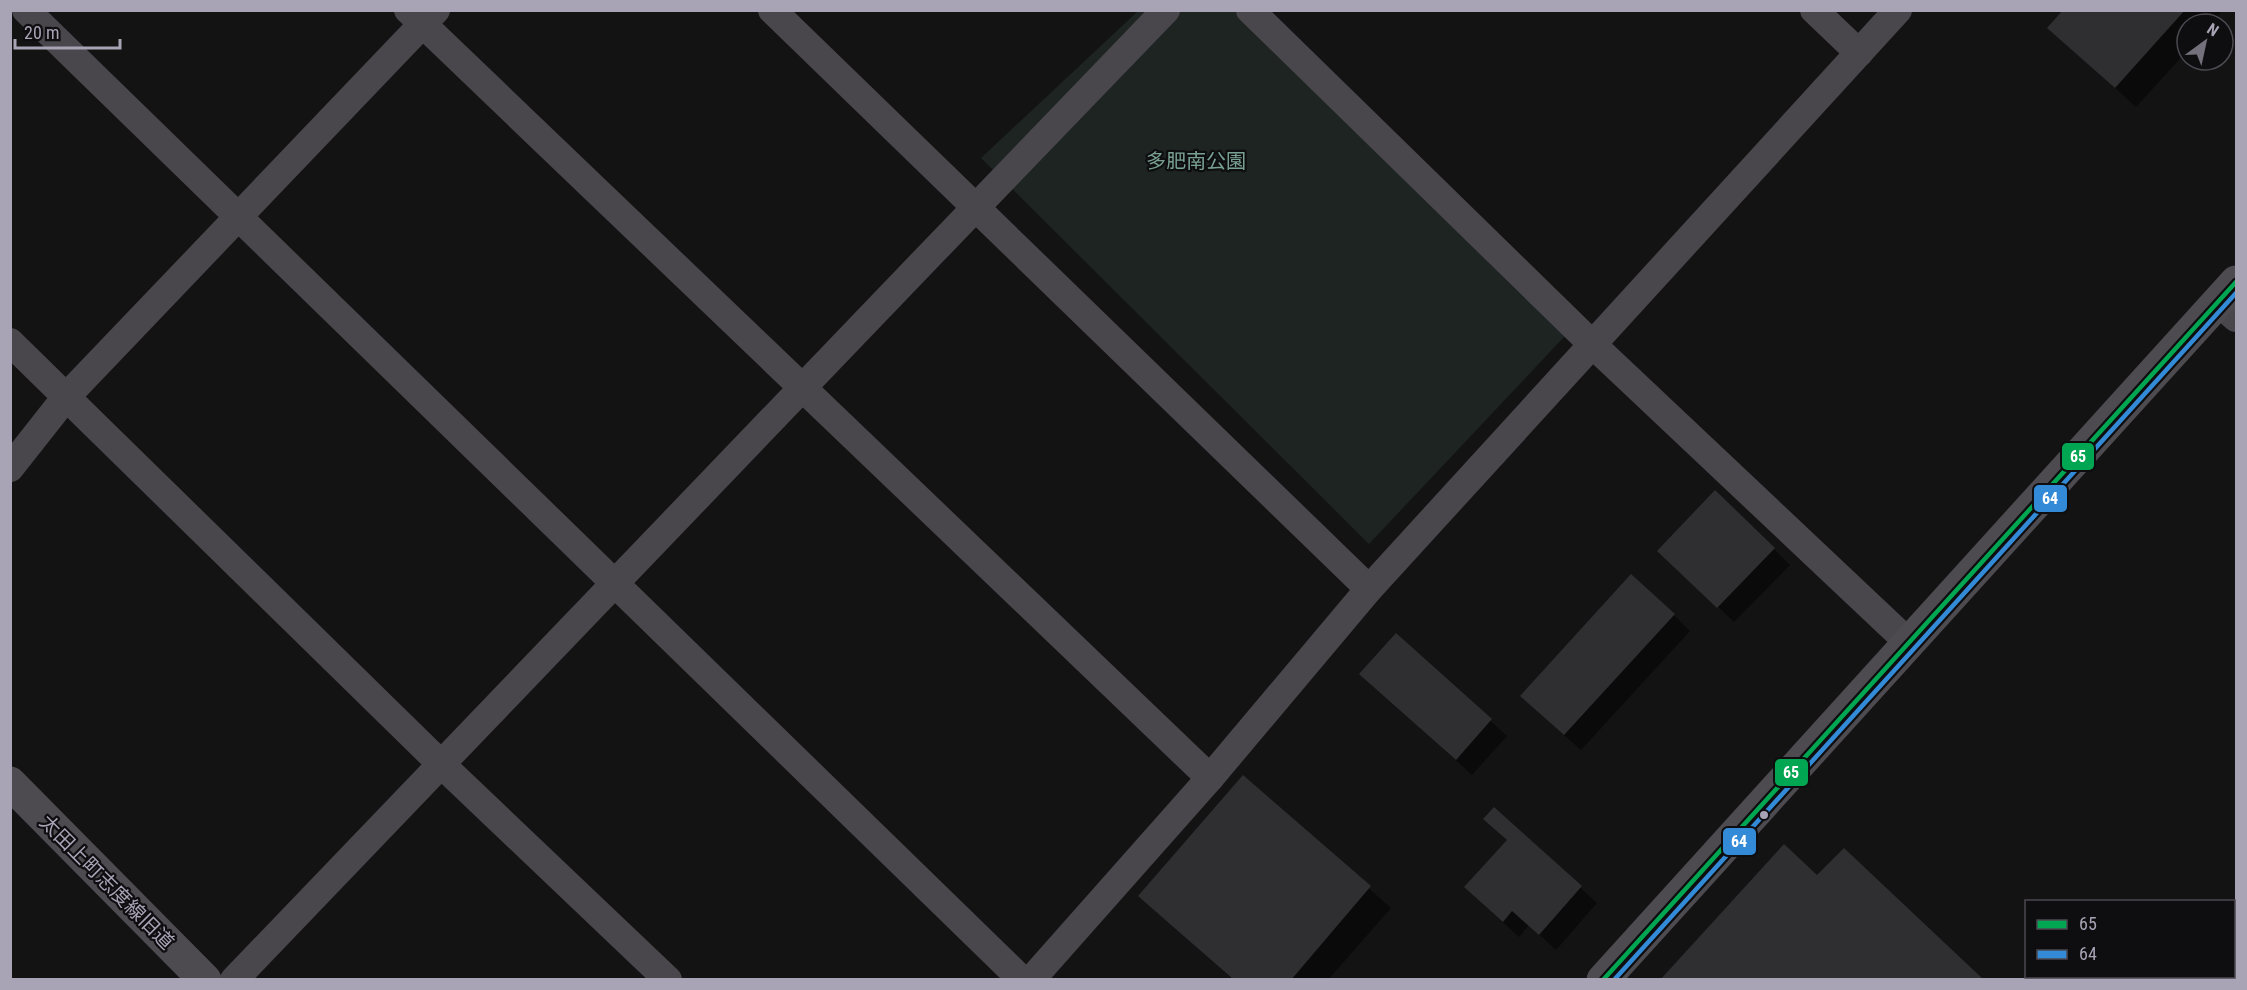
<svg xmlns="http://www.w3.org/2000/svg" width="2247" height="990" viewBox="0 0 2247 990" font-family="'Roboto Condensed','Noto Sans JP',sans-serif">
<rect width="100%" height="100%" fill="#131313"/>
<polygon fill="#1d2422" points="1138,11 1258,11 1565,336 1369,544 981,158"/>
<g fill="#0007">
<polygon points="2065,10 2223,10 2211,24 2187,24 2187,51 2136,107 2049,28"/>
<polygon points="1774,549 1790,565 1734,622 1675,566"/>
<polygon points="1674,615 1690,631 1581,750 1538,712"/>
<polygon points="1396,635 1507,736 1472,775 1361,674"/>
<polygon points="1243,777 1391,908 1328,980 1233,980 1140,896"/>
<polygon points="1494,809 1597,903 1556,950 1529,925 1519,937 1482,903 1508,841 1485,819"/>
</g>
<g fill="#2f2f31">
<polygon points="2063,10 2185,10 2115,88 2047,28"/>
<polygon points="1715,490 1775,548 1717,608 1657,551"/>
<polygon points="1631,574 1675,614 1564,735 1520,696"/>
<polygon points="1396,633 1492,719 1456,760 1359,674"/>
<polygon points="1243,775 1371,886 1291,980 1234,980 1138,896"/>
<polygon points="1494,807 1582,886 1539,935 1512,911 1503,922 1464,887 1507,840 1483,819"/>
<polygon points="1784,844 1817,875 1844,848 1984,980 1660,980"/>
<polygon points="2052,976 2210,976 2213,980 2050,980"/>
</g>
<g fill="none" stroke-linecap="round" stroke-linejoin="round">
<g stroke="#49474c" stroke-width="28">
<polyline points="26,10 1022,980"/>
<polyline points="408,10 1210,778"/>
<polyline points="772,10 1369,589"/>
<polyline points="1250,10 1592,344 1909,643"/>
<polyline points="1814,10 1859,53"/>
<polyline points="2218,302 2236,318"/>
<polyline points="10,342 440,763 668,980"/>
<polyline points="10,468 66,397 436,10"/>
<path d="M 234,980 C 543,655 855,333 1166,10"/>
<polyline points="1031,980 1210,778 1369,589 1898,10"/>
</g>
<g stroke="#4d4b50" stroke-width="33">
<polyline points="10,783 205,980"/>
<polyline points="1603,980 2236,282"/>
</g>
<g stroke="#0e0d0f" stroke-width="9">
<polyline id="bus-1" points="1603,980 2236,282"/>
</g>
<g stroke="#0e0d0f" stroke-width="9">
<polyline id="bus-2" points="1614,980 2236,293"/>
</g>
<use href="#bus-1" stroke="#00a651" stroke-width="4.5"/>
<use href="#bus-2" stroke="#338bd7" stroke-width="4.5"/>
</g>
<circle fill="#a8a3b5" stroke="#0e0d0f" stroke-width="2" cx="1764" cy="815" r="5"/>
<g text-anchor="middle" stroke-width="4.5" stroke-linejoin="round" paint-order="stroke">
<g font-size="20" fill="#79a192" stroke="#0e0d0f">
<text x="1196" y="168">多肥南公園</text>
</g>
<g font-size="20" fill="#a8a3b5" stroke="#0e0d0f">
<text transform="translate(107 882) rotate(45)" y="7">太田上町志度線旧道</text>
</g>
</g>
<g stroke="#0e0d0f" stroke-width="2">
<rect x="2061" y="442" width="34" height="29" rx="6" fill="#00a651"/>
<rect x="2033" y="484" width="35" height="29" rx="6" fill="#338bd7"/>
<rect x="1774" y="758" width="35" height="29" rx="6" fill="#00a651"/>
<rect x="1722" y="827" width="35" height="29" rx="6" fill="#338bd7"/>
</g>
<g font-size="16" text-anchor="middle" font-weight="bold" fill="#fff">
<text x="2078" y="462">65</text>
<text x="2050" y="504">64</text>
<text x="1791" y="778">65</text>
<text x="1739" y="847">64</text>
</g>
<rect width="2247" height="990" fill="none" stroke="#a8a3b5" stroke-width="24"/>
<rect x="2025" y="900" width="210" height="78" fill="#0e0d0f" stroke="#4c4951" stroke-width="1.5"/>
<rect x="2037" y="920" width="30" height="9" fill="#00a651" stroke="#4c4951" stroke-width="1.5"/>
<text x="2079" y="930" font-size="18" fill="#a8a3b5">65</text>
<rect x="2037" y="950" width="30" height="9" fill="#338bd7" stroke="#4c4951" stroke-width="1.5"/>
<text x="2079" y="960" font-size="18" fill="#a8a3b5">64</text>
<g transform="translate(2205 42) rotate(33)"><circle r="28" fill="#0e0d0f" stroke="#4c4951" stroke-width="1.5"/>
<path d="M0-4.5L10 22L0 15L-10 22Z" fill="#74717c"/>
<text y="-9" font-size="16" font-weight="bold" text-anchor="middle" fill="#a8a3b5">N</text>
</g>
<path d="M15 39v9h105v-9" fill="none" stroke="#a8a3b5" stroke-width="3"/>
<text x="24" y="39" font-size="18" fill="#a8a3b5" stroke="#0e0d0f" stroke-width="4.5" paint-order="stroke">20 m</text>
</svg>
